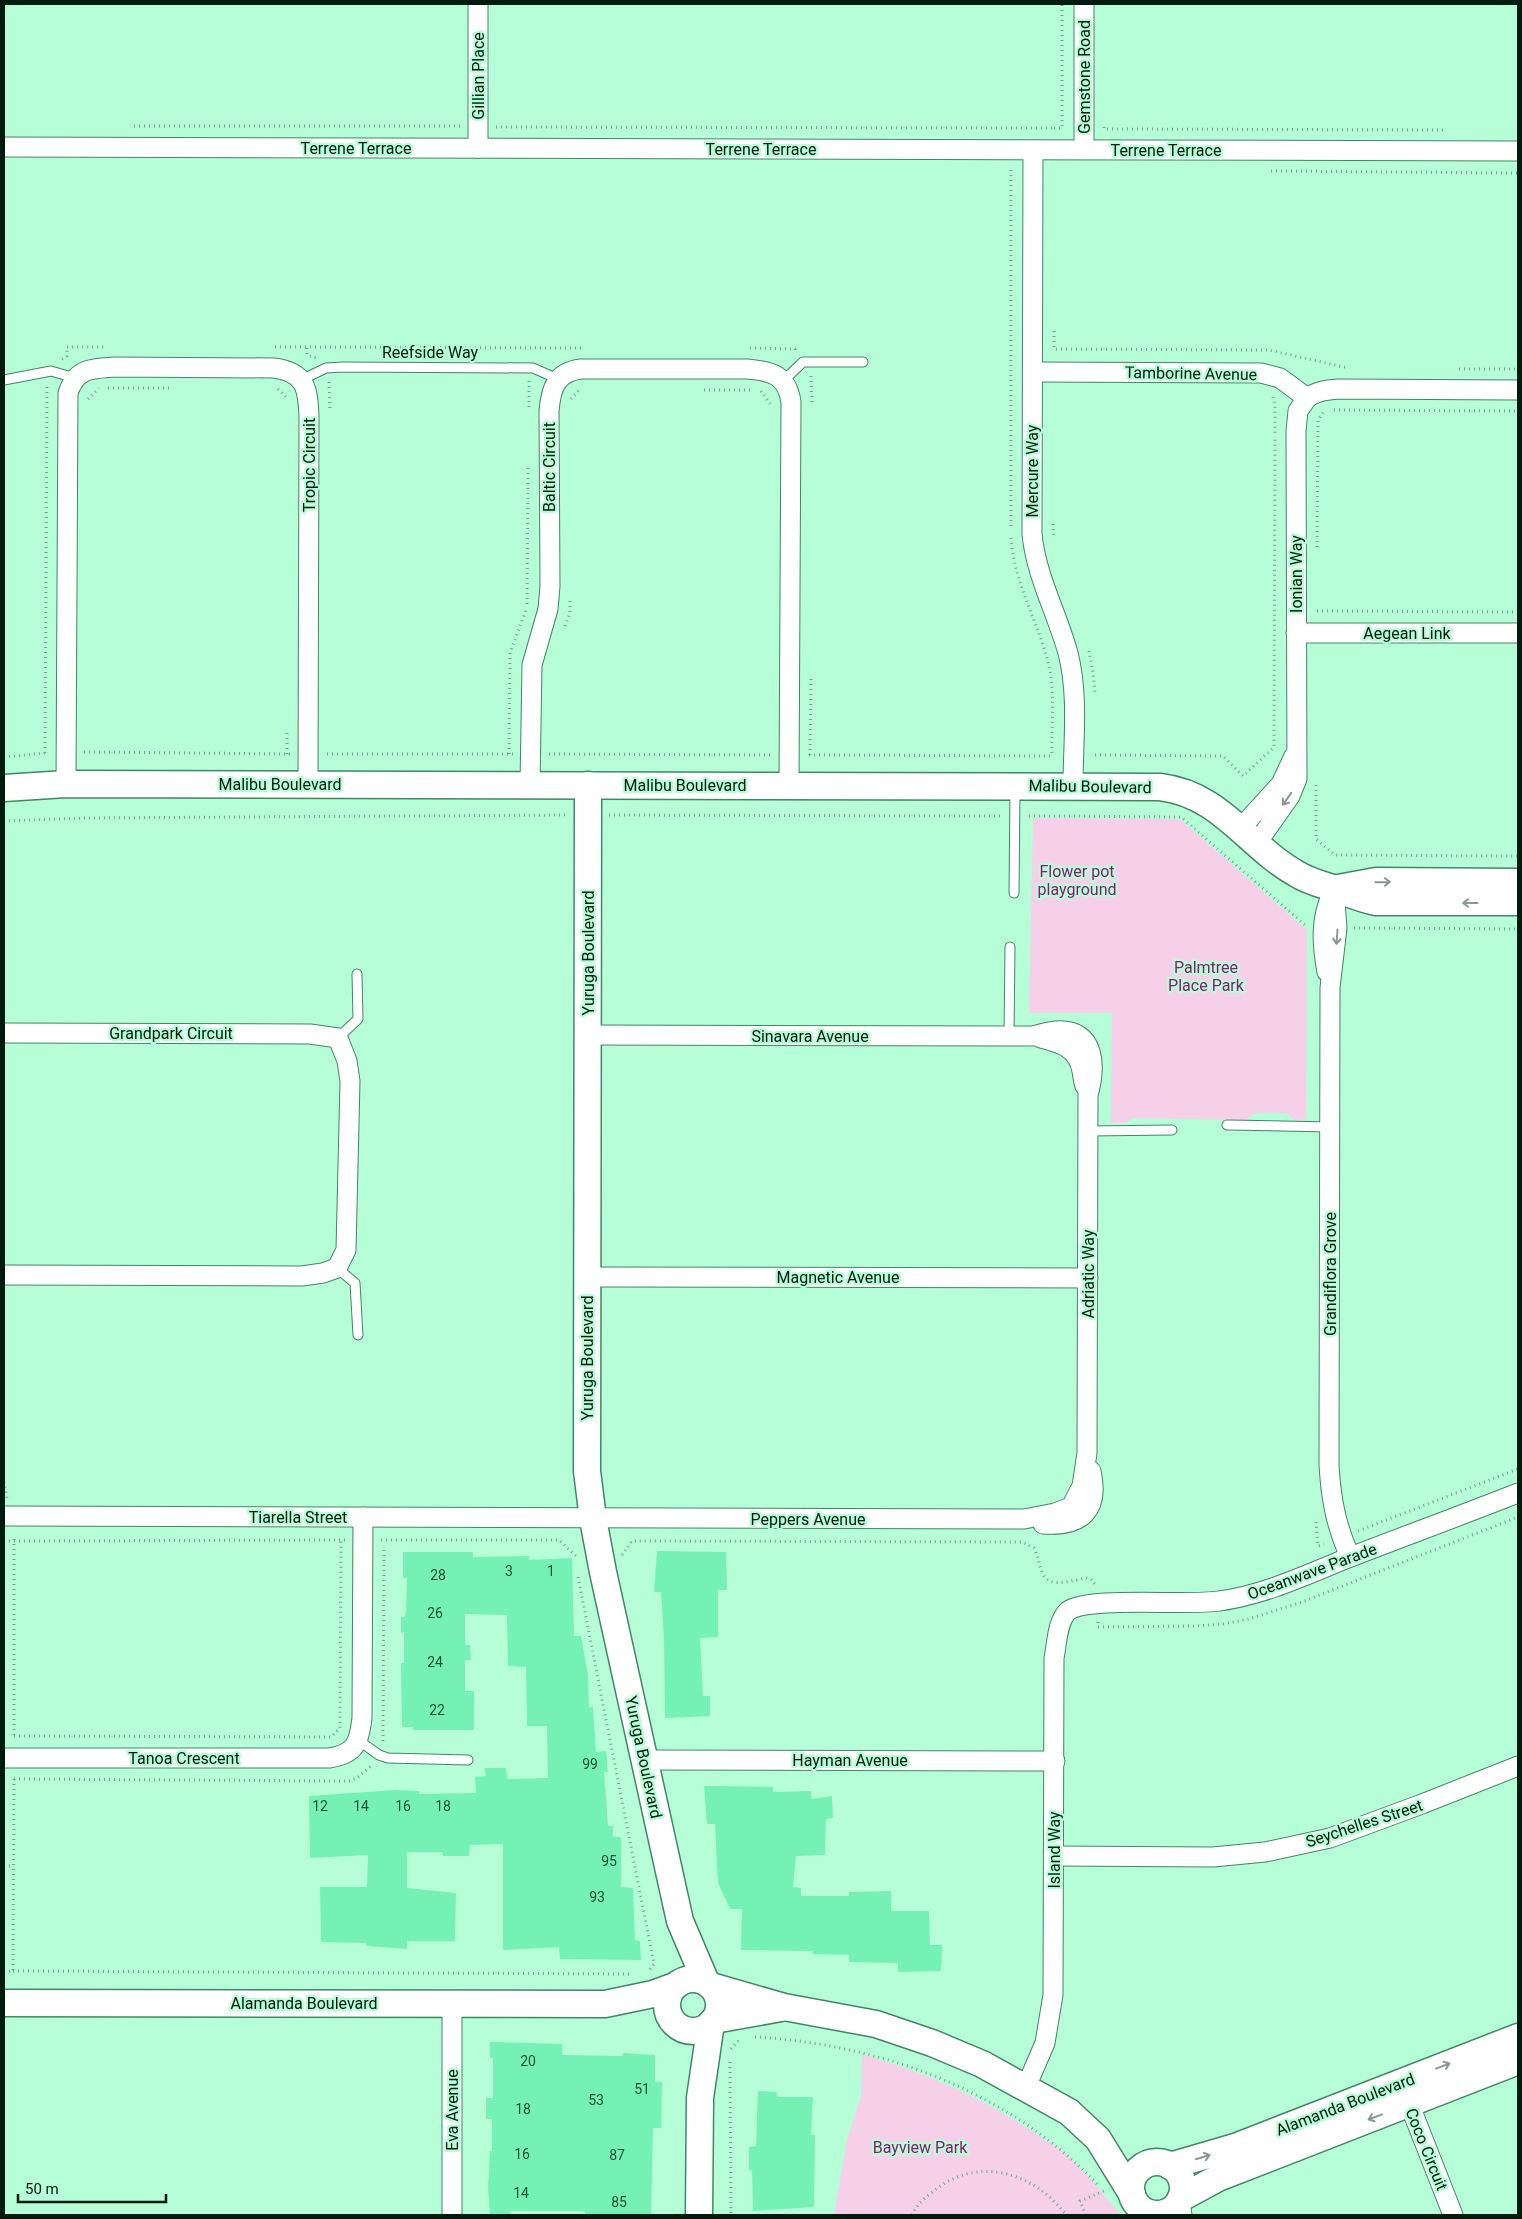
<svg xmlns="http://www.w3.org/2000/svg" width="1522" height="2219" viewBox="0 0 1522 2219" font-family="Roboto,sans-serif">
<rect width="100%" height="100%" fill="#b6fed7"/>
<g fill="#f6d0e8">
<polygon points="1033,818 1180,819 1307,930 1306,1119 1294,1120 1287,1113 1255,1113 1246,1120 1132,1118 1127,1123 1111,1123 1112,1013 1029,1013"/>
<path d="M 862,2054 C 919,2071 971,2092 1021,2124 C 1037,2134 1053,2144 1068,2156 C 1088,2174 1104,2195 1121,2215 L 834,2215 L 847,2140 L 861,2096 Z"/>
</g>
<g fill="#76f1b6">
<polygon points="657,1551 726,1552 727,1590 718,1590 718,1637 700,1638 703,1696 710,1696 710,1716 665,1718 664,1639 661,1592 654,1592"/>
<polygon points="403,1552 473,1552 473,1557 529,1556 529,1560 572,1558 574,1636 581,1636 588,1675 589,1708 593,1707 596,1752 606,1751 608,1772 604,1772 608,1826 613,1826 613,1837 621,1837 621,1887 633,1888 635,1940 640,1941 641,1960 560,1959 559,1947 503,1950 503,1844 470,1845 469,1856 443,1856 442,1852 407,1852 407,1888 456,1893 455,1941 407,1941 407,1949 366,1946 366,1943 321,1942 320,1887 367,1887 368,1855 310,1858 309,1796 396,1790 419,1791 419,1794 476,1793 475,1777 486,1776 484,1768 506,1768 507,1779 548,1778 547,1726 527,1726 526,1667 508,1666 507,1615 465,1614 465,1645 470,1645 471,1660 465,1660 465,1691 474,1691 474,1730 413,1730 413,1727 402,1727 401,1663 404,1663 404,1632 401,1633 401,1617 405,1617 406,1610 407,1578 403,1578"/>
<polygon points="704,1786 773,1787 773,1792 811,1791 811,1799 832,1796 833,1818 826,1819 825,1855 796,1856 793,1887 801,1888 801,1896 849,1896 849,1892 891,1891 891,1911 929,1911 930,1945 942,1945 941,1971 898,1972 898,1963 849,1962 849,1955 813,1954 813,1951 741,1950 742,1909 730,1909 718,1883 715,1824 707,1824"/>
<polygon points="490,2042 562,2044 562,2055 623,2056 623,2053 655,2055 655,2082 662,2082 661,2128 653,2128 651,2215 585,2215 585,2211 510,2211 510,2215 490,2215 488,2188 490,2151 492,2151 492,2119 486,2119 486,2098 493,2098 493,2058 490,2058"/>
<polygon points="758,2091 777,2092 777,2097 813,2097 811,2135 815,2135 814,2207 753,2211 752,2170 749,2171 749,2147 756,2146"/>
</g>
<g fill="none" stroke-linecap="round" stroke-linejoin="round">
<g stroke="#418665" stroke-width="11">
<g id="lane">
<polyline points="4,380 51,371 75,378"/>
<polyline points="301,380 326,368 343,367 533,368 558,379"/>
<polyline points="783,381 803,362 863,362"/>
<polyline points="1014,893 1015,788"/>
<polyline points="1009,1036 1010,947"/>
<polyline points="338,1038 358,1019 357,974"/>
<polyline points="1227,1125 1331,1127"/>
<polyline points="1088,1131 1172,1130"/>
<polyline points="337,1268 355,1283 358,1335"/>
<polyline points="358,1740 379,1755 388,1758 468,1760"/>
</g>
</g>
<g stroke="#418665" stroke-width="21">
<g id="street">
<polyline points="4,147 1518,151"/>
<polyline points="478,148 478,4"/>
<polyline points="1084,149 1084,4"/>
<path d="M 1033,150 L 1032,534 C 1036,576 1057,613 1068,653 C 1079,696 1073,743 1073,786"/>
<path d="M 1033,372 L 1261,373 L 1280,378 L 1307,398 C 1317,391 1326,390 1339,389 L 1518,390"/>
<polyline points="1296,633 1518,633"/>
<path d="M 66,784 L 68,393 C 77,367 92,369 115,367 L 274,368 C 306,372 308,389 309,417 L 308,784"/>
<path d="M 530,785 L 532,665 L 548,609 L 550,586 L 549,411 C 551,388 556,372 581,369 L 747,369 C 772,371 787,375 791,402 L 789,786"/>
<polyline points="1240,829 1281,784 1294,756"/>
<polyline points="1257,843 1290,796 1297,779 1296,431 1298,411 1307,398"/>
<path d="M 1334,888 L 1337,928 L 1330,988 L 1329,1465 C 1331,1500 1336,1525 1350,1557"/>
<path d="M 1327,972 C 1322,945 1320,920 1332,894"/>
<polyline points="4,1033 310,1034 338,1038 347,1061 350,1081 346,1250 337,1268 323,1273 302,1276 4,1275"/>
<path d="M 1041,1038 C 1061,1043 1078,1048 1082,1071 C 1083,1076 1083,1081 1085,1086"/>
<polyline points="588,1277 1088,1278"/>
<path d="M 4,1516 L 1024,1519 L 1055,1513 L 1071,1507 L 1082,1486 L 1087,1453 L 1088,1095 C 1096,1067 1096,1028 1056,1031 C 1048,1032 1040,1034 1033,1036 L 588,1035"/>
<path d="M 1043,1524 C 1081,1527 1100,1511 1091,1471"/>
<path d="M 4,1758 L 329,1758 C 355,1754 359,1744 362,1718 L 363,1517"/>
<polyline points="645,1760 1055,1761"/>
<polyline points="1054,1856 1213,1857 1265,1852 1330,1838 1422,1804 1518,1766"/>
<path d="M 1026,2087 L 1045,2043 L 1053,1995 L 1054,1658 C 1057,1644 1057,1621 1068,1611 C 1088,1596 1187,1606 1219,1601 C 1264,1595 1306,1575 1348,1558 C 1405,1536 1462,1515 1518,1493"/>
<polyline points="1405,2093 1453,2215"/>
<polyline points="1180,2202 1182,2215"/>
<polyline points="1155,2214 1156,2215"/>
<polyline points="452,2215 452,2004"/>
</g>
</g>
<g stroke="#418665" stroke-width="29">
<g id="secondary">
<polyline points="588,785 587,1471 593,1519 603,1572 680,1921 706,1982"/>
<path d="M 4,788 L 66,784 L 1160,787 C 1221,794 1247,846 1297,874 C 1308,881 1320,884 1333,888 C 1348,893 1361,899 1376,902 L 1518,902"/>
<polyline points="1338,888 1376,881 1518,882"/>
<circle cx="693" cy="2005" r="26"/>
<polyline points="711,1986 784,2007 876,2024 932,2043 982,2064 1069,2112 1098,2139 1132,2194"/>
<polyline points="4,2003 605,2004 653,1994 675,1986"/>
<polyline points="714,2020 781,2008"/>
<circle cx="1157" cy="2188" r="26"/>
<polyline points="1170,2166 1235,2147 1518,2037"/>
<polyline points="1181,2198 1218,2178 1518,2061"/>
<polyline points="699,2215 700,2098 711,2023"/>
</g>
</g>
<g stroke="#71a78b" stroke-width="3" stroke-dasharray="1 4" stroke-linecap="butt">
<polyline points="134,126 460,126"/>
<polyline points="496,127 1053,128"/>
<polyline points="1104,127 1104,129 1113,129 1446,130"/>
<polyline points="1054,128 1062,128 1062,4"/>
<polyline points="1011,170 1011,530"/>
<polyline points="1271,171 1518,173"/>
<polyline points="1054,331 1054,349 1269,350 1348,368"/>
<polyline points="275,347 584,348"/>
<polyline points="307,348 307,355 316,358"/>
<polyline points="750,348 795,349 795,352"/>
<polyline points="62,359 67,356 67,347 106,347"/>
<polyline points="1459,369 1518,369"/>
<polyline points="811,376 812,402"/>
<polyline points="329,382 330,410"/>
<polyline points="108,388 169,388"/>
<polyline points="278,389 288,399"/>
<polyline points="704,390 752,390"/>
<polyline points="761,391 770,404"/>
<polyline points="1273,397 1275,404 1275,433"/>
<polyline points="88,399 99,388"/>
<polyline points="571,399 580,389"/>
<polyline points="529,407 529,380"/>
<polyline points="1334,410 1518,411"/>
<polyline points="1053,524 1054,538"/>
<path d="M 1011,538 C 1014,585 1041,626 1050,671 C 1055,699 1051,728 1052,756"/>
<polyline points="1317,547 1318,420 1325,410"/>
<polyline points="527,604 528,468"/>
<polyline points="1317,611 1518,612"/>
<polyline points="565,626 570,613 570,600"/>
<polyline points="1089,651 1093,672 1095,694"/>
<polyline points="84,752 290,754"/>
<polyline points="45,753 47,385"/>
<polyline points="287,754 287,733"/>
<polyline points="327,754 513,754"/>
<polyline points="509,754 510,653 526,610"/>
<polyline points="549,754 770,755"/>
<polyline points="809,755 1052,756"/>
<polyline points="810,755 811,678"/>
<polyline points="1095,755 1223,756 1243,776 1274,747 1275,439"/>
<polyline points="4,757 45,753"/>
<polyline points="1316,785 1316,839 1335,855 1518,856"/>
<polyline points="609,815 1003,816"/>
<polyline points="1029,816 1181,817 1305,925"/>
<polyline points="4,821 84,818 565,815"/>
<polyline points="1354,928 1518,929"/>
<polyline points="4,1482 7,1498"/>
<polyline points="1316,1522 1318,1546 1324,1544"/>
<polyline points="1358,1531 1518,1469"/>
<polyline points="14,1539 14,1737"/>
<polyline points="381,1540 559,1540 576,1556"/>
<polyline points="4,1541 345,1540"/>
<path d="M 622,1555 L 632,1541 L 1022,1542 L 1034,1548 C 1038,1556 1039,1565 1043,1574 C 1049,1589 1073,1580 1086,1578 L 1091,1579 L 1096,1586"/>
<polyline points="578,1577 654,1964 648,1972"/>
<polyline points="1098,1622 1098,1627 1196,1626 1223,1624 1249,1619 1302,1602 1518,1517"/>
<polyline points="14,1736 331,1737 340,1728 341,1540"/>
<polyline points="383,1741 384,1547"/>
<polyline points="14,1779 349,1781 357,1778 371,1766"/>
<polyline points="4,1866 13,1866"/>
<polyline points="13,1971 632,1974"/>
<polyline points="4,1972 13,1971 14,1779"/>
<path d="M 755,2037 C 881,2044 1010,2092 1097,2184"/>
<polyline points="731,2049 740,2039"/>
<polyline points="730,2062 731,2215"/>
<path d="M 912,2215 C 917,2204 926,2197 935,2190 C 979,2155 1035,2173 1066,2215"/>
<polyline points="1086,2215 1080,2201 1104,2191"/>
</g>
<use href="#lane" stroke="#fff" stroke-width="9"/>
<use href="#street" stroke="#fff" stroke-width="19"/>
<use href="#secondary" stroke="#fff" stroke-width="26"/>
</g>
<defs><path id="oneway-shaft" d="M-6 0H5M1.5-3L5.5 0L1.5 3" fill="none" stroke-width="1.6" stroke-linecap="round" stroke-linejoin="round" transform="scale(1.25)"/></defs>
<g stroke="#8c9893">
<use href="#oneway-shaft" transform="translate(1287 799) rotate(125)"/>
<use href="#oneway-shaft" transform="translate(1383 882) rotate(-1)"/>
<use href="#oneway-shaft" transform="translate(1470 903) rotate(-180)"/>
<use href="#oneway-shaft" transform="translate(1337 937) rotate(94)"/>
<use href="#oneway-shaft" transform="translate(1443 2066) rotate(-21)"/>
<use href="#oneway-shaft" transform="translate(1375 2117) rotate(159)"/>
<use href="#oneway-shaft" transform="translate(1203 2157) rotate(-17)"/>
</g>
<g text-anchor="middle" stroke-width="4.5" stroke-linejoin="round" paint-order="stroke">
<g font-size="14" fill="#1e5038">
<text x="509" y="1576">3</text>
<text x="551" y="1576">1</text>
<text x="438" y="1580">28</text>
<text x="435" y="1618">26</text>
<text x="435" y="1667">24</text>
<text x="437" y="1715">22</text>
<text x="590" y="1769">99</text>
<text x="320" y="1811">12</text>
<text x="361" y="1811">14</text>
<text x="403" y="1811">16</text>
<text x="443" y="1811">18</text>
<text x="609" y="1866">95</text>
<text x="597" y="1902">93</text>
<text x="528" y="2066">20</text>
<text x="642" y="2094">51</text>
<text x="596" y="2105">53</text>
<text x="523" y="2114">18</text>
<text x="522" y="2159">16</text>
<text x="617" y="2160">87</text>
<text x="521" y="2198">14</text>
<text x="619" y="2207">85</text>
</g>
<g font-size="16" fill="#001a0e" stroke="#b6fed7">
<text transform="translate(478 76) rotate(-90)" y="6">Gillian Place</text>
<text transform="translate(1084 77) rotate(-90)" y="6">Gemstone Road</text>
<text x="356" y="154">Terrene Terrace</text>
<text x="761" y="155">Terrene Terrace</text>
<text x="1166" y="156">Terrene Terrace</text>
<text x="430" y="358">Reefside Way</text>
<text transform="translate(1191 373) rotate(1)" y="6">Tamborine Avenue</text>
<text transform="translate(309 465) rotate(-90)" y="6">Tropic Circuit</text>
<text transform="translate(549 467) rotate(-90)" y="6">Baltic Circuit</text>
<text transform="translate(1032 471) rotate(-90)" y="6">Mercure Way</text>
<text transform="translate(1296 574) rotate(-90)" y="6">Ionian Way</text>
<text x="1407" y="639">Aegean Link</text>
<text x="280" y="790">Malibu Boulevard</text>
<text x="685" y="791">Malibu Boulevard</text>
<text transform="translate(1090 786) rotate(1)" y="6">Malibu Boulevard</text>
<text transform="translate(588 953) rotate(-90)" y="6">Yuruga Boulevard</text>
<text x="171" y="1039">Grandpark Circuit</text>
<text x="810" y="1042">Sinavara Avenue</text>
<text transform="translate(1088 1274) rotate(-90)" y="6">Adriatic Way</text>
<text transform="translate(1330 1274) rotate(-90)" y="6">Grandiflora Grove</text>
<text x="838" y="1283">Magnetic Avenue</text>
<text transform="translate(587 1358) rotate(-90)" y="6">Yuruga Boulevard</text>
<text x="298" y="1523">Tiarella Street</text>
<text x="808" y="1525">Peppers Avenue</text>
<text transform="translate(1312 1571) rotate(-20)" y="6">Oceanwave Parade</text>
<text transform="translate(644 1757) rotate(78)" y="6">Yuruga Boulevard</text>
<text x="184" y="1764">Tanoa Crescent</text>
<text x="850" y="1766">Hayman Avenue</text>
<text transform="translate(1364 1823) rotate(-18)" y="6">Seychelles Street</text>
<text transform="translate(1054 1850) rotate(-90)" y="6">Island Way</text>
<text x="304" y="2009">Alamanda Boulevard</text>
<text transform="translate(1345 2104) rotate(-21)" y="6">Alamanda Boulevard</text>
<text transform="translate(452 2110) rotate(-90)" y="6">Eva Avenue</text>
<text transform="translate(1427 2149) rotate(68)" y="6">Coco Circuit</text>
</g>
<g font-size="16" fill="#8b1a6f" stroke="#b6fed7">
<text x="1077" y="877">Flower pot<tspan x="1077" dy="18">playground</tspan></text>
<text x="1206" y="973">Palmtree<tspan x="1206" dy="18">Place Park</tspan></text>
<text x="920" y="2153">Bayview Park</text>
</g>
</g>
<rect width="1522" height="2219" fill="none" stroke="#001a0e" stroke-width="10"/>
<path d="M18 2194v8h148v-8" fill="none" stroke="#001a0e" stroke-width="2.5"/>
<text x="25" y="2194" font-size="15" fill="#001a0e" stroke="#b6fed7" stroke-width="4" paint-order="stroke">50 m</text>
</svg>
